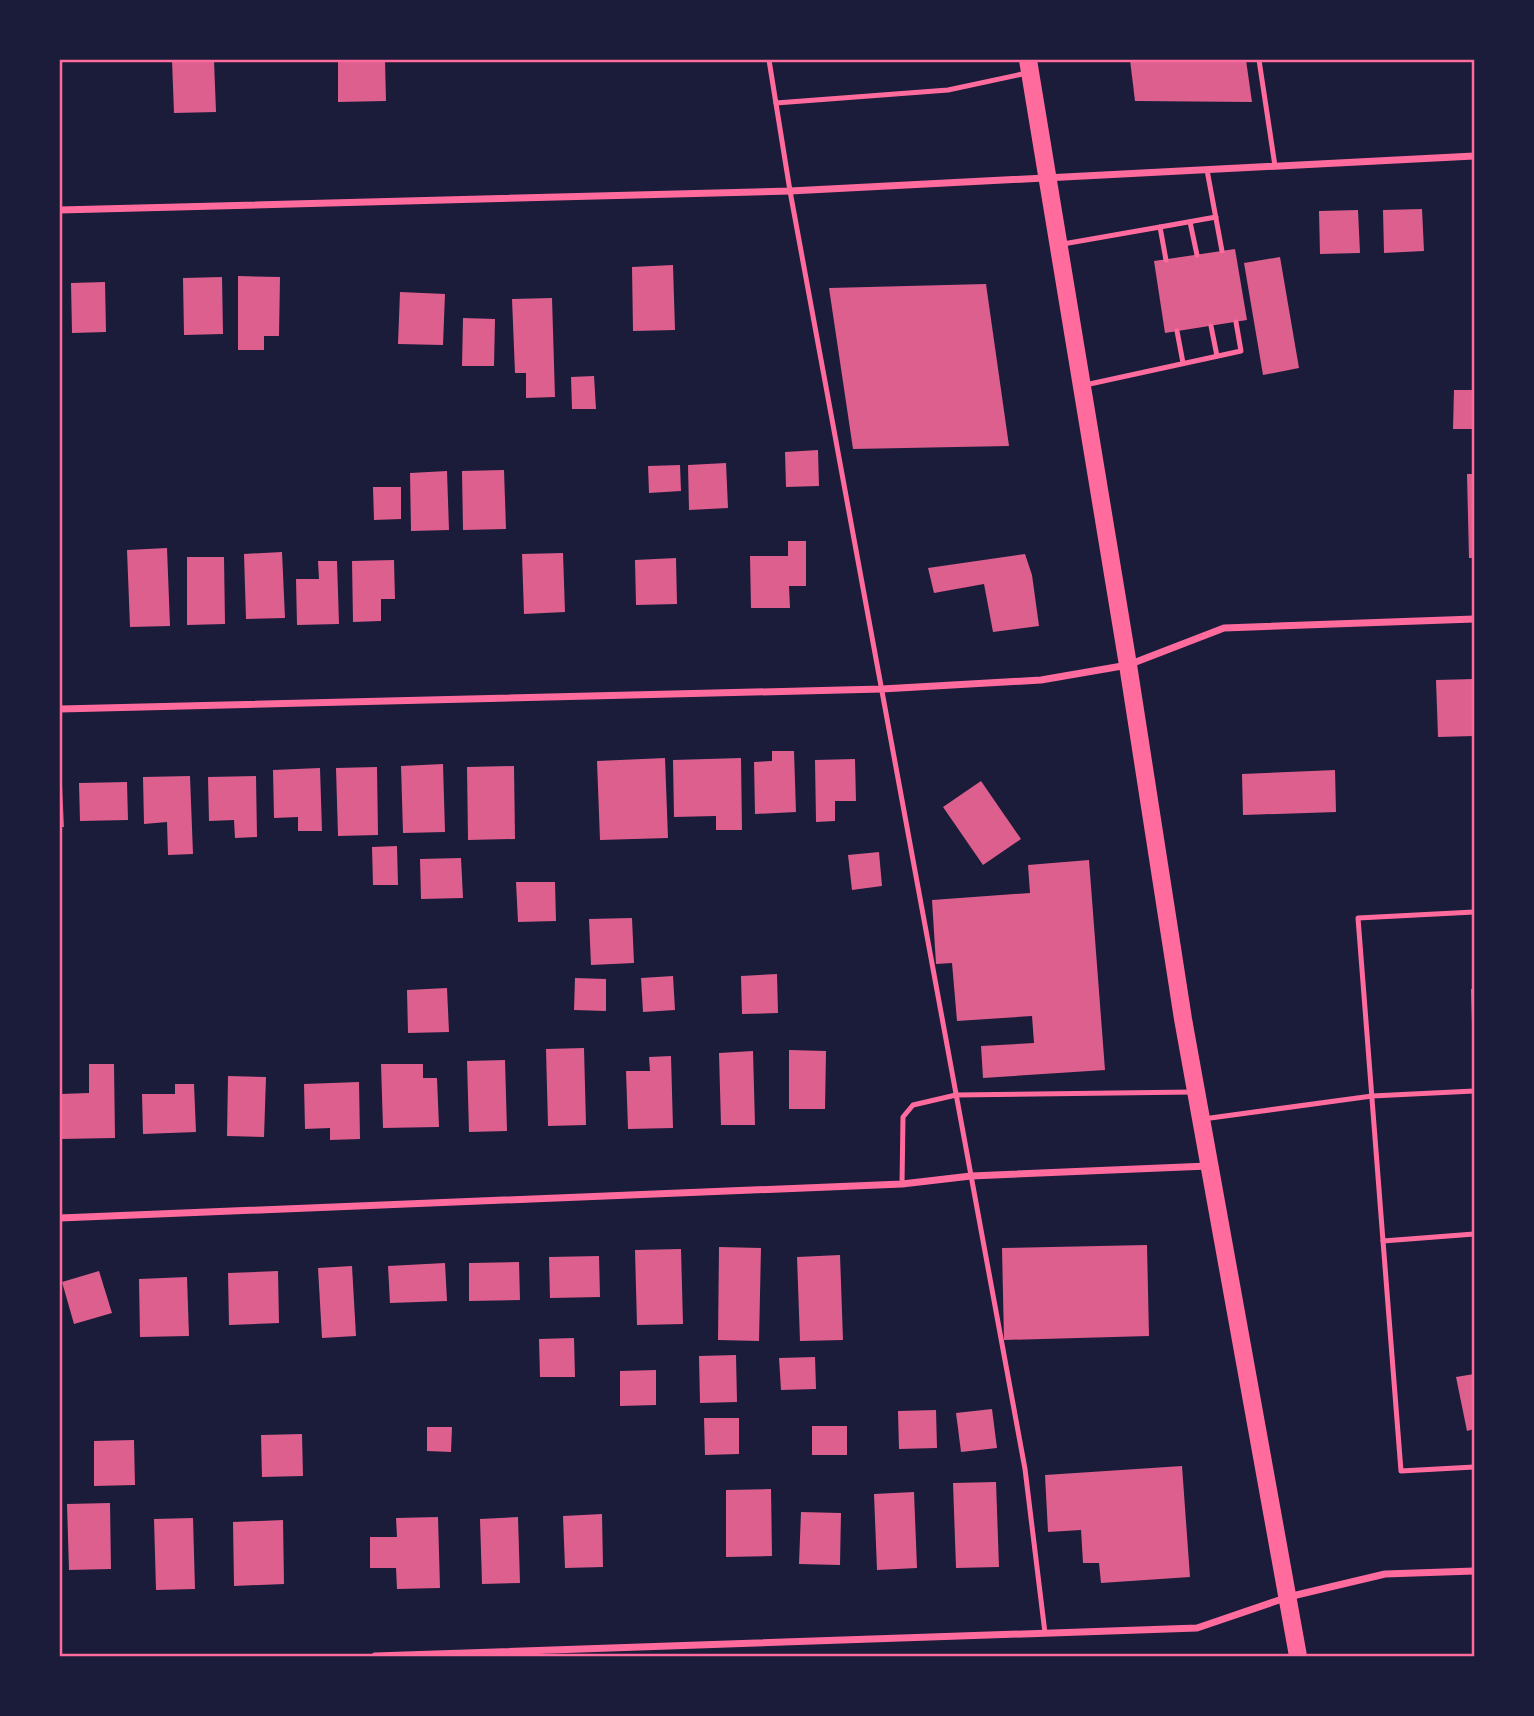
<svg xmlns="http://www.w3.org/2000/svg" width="1534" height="1716" viewBox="0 0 1534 1716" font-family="'Golos Text',sans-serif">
<rect width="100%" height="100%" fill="#1b1b3a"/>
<g fill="#dd5f8e">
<polygon points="172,60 214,60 216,112 174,113"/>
<polygon points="338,60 385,60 386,101 338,102"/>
<polygon points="1130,60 1246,60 1252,102 1135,101"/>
<polygon points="1422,209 1424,251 1384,253 1383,210"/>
<polygon points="1358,210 1360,253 1320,254 1319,211"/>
<polygon points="1235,249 1247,320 1165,333 1154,261"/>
<polygon points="1280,257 1299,368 1263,375 1244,263"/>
<polygon points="673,265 675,330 633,331 632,267"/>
<polygon points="238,276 280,277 279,336 264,336 264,350 238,350"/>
<polygon points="222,277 223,334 184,335 183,278"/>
<polygon points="105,282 106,332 72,333 71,283"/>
<polygon points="986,284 1009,446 853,449 829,288"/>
<polygon points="400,292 445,294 443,345 398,344"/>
<polygon points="552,298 555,397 526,398 526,373 515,373 512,299"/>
<polygon points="463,318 495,319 494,366 462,366"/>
<polygon points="594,376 596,409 572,409 571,377"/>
<polygon points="1454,390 1474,390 1474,429 1453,429"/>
<polygon points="818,450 819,486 786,487 785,452"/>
<polygon points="726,463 728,508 689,510 688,465"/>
<polygon points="680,465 681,491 649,493 648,466"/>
<polygon points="504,470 506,529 463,530 462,471"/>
<polygon points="447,471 449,530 411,531 410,473"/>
<polygon points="1467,474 1474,474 1474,558 1469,558"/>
<polygon points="373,487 401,487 401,519 374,520"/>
<polygon points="788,541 806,541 806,586 789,586 790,608 751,608 750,556 788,556"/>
<polygon points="167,548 170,626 130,627 127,550"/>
<polygon points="282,552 285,618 246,619 244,554"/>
<polygon points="563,553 565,612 524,614 522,554"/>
<polygon points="1025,554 1032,575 1039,626 993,632 984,584 934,593 928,568"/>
<polygon points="187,557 224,557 225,624 187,625"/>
<polygon points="676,558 677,604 636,605 635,560"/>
<polygon points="394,560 395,599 381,599 381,621 353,622 352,561"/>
<polygon points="318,561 337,561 339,624 297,625 296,579 319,579"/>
<polygon points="1474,679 1474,736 1438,737 1436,680"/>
<polygon points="772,751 794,751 796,812 755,814 754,762 772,761"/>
<polygon points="665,758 668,838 600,840 597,761"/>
<polygon points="741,758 742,830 716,830 716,816 674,817 673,760"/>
<polygon points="855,759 856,801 835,801 835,821 816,822 815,760"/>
<polygon points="443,764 445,832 403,833 401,766"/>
<polygon points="514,766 515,839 468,840 467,767"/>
<polygon points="377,767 378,835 338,836 336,768"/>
<polygon points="320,768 322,831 298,831 298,817 274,818 273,770"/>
<polygon points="1335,770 1336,812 1243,815 1242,774"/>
<polygon points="190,776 193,854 168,855 167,822 144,824 143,777"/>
<polygon points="256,776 257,837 235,838 234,820 209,821 208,777"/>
<polygon points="981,781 1021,839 983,865 943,807"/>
<polygon points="127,782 128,820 80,821 79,783"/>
<polygon points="60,785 62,785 64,827 60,827"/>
<polygon points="397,846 398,885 373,885 372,847"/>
<polygon points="879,852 882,886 852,890 848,855"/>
<polygon points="461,858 463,898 421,899 420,859"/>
<polygon points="1089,860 1105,1070 983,1078 981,1046 1034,1043 1032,1016 957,1021 952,963 936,964 932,900 1030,893 1028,865"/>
<polygon points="516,882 555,882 556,921 518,922"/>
<polygon points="632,918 634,963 591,965 589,919"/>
<polygon points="777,974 778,1013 742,1014 741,976"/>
<polygon points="673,976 675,1010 643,1012 641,978"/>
<polygon points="575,978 606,979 606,1011 574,1010"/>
<polygon points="447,988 449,1032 408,1033 407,990"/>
<polygon points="1471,989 1474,989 1474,1024 1472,1024"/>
<polygon points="584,1048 586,1125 548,1126 546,1049"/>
<polygon points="789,1050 826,1051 825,1109 789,1109"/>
<polygon points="753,1051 755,1125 721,1125 719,1053"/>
<polygon points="671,1056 673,1128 628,1129 626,1071 650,1071 649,1057"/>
<polygon points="505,1060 507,1131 469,1132 467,1061"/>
<polygon points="89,1064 114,1064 115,1138 60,1139 60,1094 89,1093"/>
<polygon points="381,1064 423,1064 423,1078 437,1078 439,1127 383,1128"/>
<polygon points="228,1076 266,1077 264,1137 227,1136"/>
<polygon points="359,1082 360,1139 330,1140 330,1128 305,1129 304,1084"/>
<polygon points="175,1084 194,1084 196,1132 143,1134 142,1094 175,1094"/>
<polygon points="1147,1245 1149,1336 1004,1340 1002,1248"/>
<polygon points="719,1247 761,1248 759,1341 718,1340"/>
<polygon points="681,1249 683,1324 637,1325 635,1250"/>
<polygon points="840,1255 843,1340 800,1341 797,1257"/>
<polygon points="599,1256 600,1297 550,1298 549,1257"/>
<polygon points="519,1262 520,1300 469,1301 469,1263"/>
<polygon points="445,1263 447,1301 390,1303 388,1266"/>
<polygon points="352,1266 356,1336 322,1338 318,1268"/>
<polygon points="99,1271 112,1313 74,1324 62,1282"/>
<polygon points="278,1271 279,1323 229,1325 228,1273"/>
<polygon points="187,1277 189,1336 140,1337 139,1279"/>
<polygon points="574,1338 575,1377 540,1377 539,1339"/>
<polygon points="736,1355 737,1402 700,1403 699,1356"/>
<polygon points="815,1357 816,1389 781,1390 779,1358"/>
<polygon points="656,1370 656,1405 620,1406 620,1371"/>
<polygon points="1474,1374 1474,1429 1467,1431 1456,1377"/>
<polygon points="992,1409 997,1448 961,1452 956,1413"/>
<polygon points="936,1410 937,1448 899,1449 898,1411"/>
<polygon points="704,1418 739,1418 739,1454 705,1455"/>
<rect x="812" y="1426" width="35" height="29"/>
<polygon points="427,1427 452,1427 451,1452 427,1451"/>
<polygon points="302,1434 303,1476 262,1477 261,1435"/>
<polygon points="134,1440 135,1485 94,1486 94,1441"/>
<polygon points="1182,1466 1190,1577 1101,1583 1099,1563 1083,1563 1081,1530 1048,1532 1045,1475"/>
<polygon points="996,1482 999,1567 956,1568 953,1483"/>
<polygon points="771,1489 772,1556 726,1557 726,1490"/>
<polygon points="914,1492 917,1568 877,1570 874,1494"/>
<polygon points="110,1503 111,1569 69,1570 67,1504"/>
<polygon points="801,1512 841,1513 840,1565 799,1564"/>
<polygon points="602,1514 603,1567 565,1568 563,1516"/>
<polygon points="438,1517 440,1588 397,1589 396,1568 370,1568 370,1537 397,1537 396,1518"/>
<polygon points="518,1517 520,1583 482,1584 480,1519"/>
<polygon points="193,1518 195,1589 156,1590 154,1519"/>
<polygon points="283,1520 284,1584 234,1586 233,1522"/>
</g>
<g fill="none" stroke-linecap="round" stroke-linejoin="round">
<g stroke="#ff6b9d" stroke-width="5">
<polyline points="769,60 790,191 1025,1469 1045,1633"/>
<polyline points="1259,60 1275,166"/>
<polyline points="776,103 948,90 1027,73"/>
<polyline points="1207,170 1222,251"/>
<polyline points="1190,222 1197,255"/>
<polyline points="1063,244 1160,227"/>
<polyline points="1166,260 1160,227 1216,217"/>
<polyline points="1211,326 1217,356"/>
<polyline points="1177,331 1183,363"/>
<polyline points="1085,385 1241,351 1236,322"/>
<polyline points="1474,912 1358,918 1383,1241 1474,1234"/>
<polyline points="1203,1119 1372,1096 1474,1091"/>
<polyline points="902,1184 903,1117 913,1105 956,1095 1193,1092"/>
<polyline points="1383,1241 1401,1471 1474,1467"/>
</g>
<g stroke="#ff6b9d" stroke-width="7">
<polyline points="60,210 790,191 1474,156"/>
<polyline points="60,709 882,689 1041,680 1128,665 1224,628 1474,619"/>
<polyline points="60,1218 902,1184 971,1176 1208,1166"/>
<polyline points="375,1656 1197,1628 1288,1597 1385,1574 1474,1571"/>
</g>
<polyline stroke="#ff6b9d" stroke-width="18" points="1028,60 1128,665 1183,1019 1298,1656"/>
</g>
<rect width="1534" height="1716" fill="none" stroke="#1b1b3a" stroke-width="122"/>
<rect x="61" y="61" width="1412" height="1594" fill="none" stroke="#ff6b9d" stroke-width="2.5"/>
</svg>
